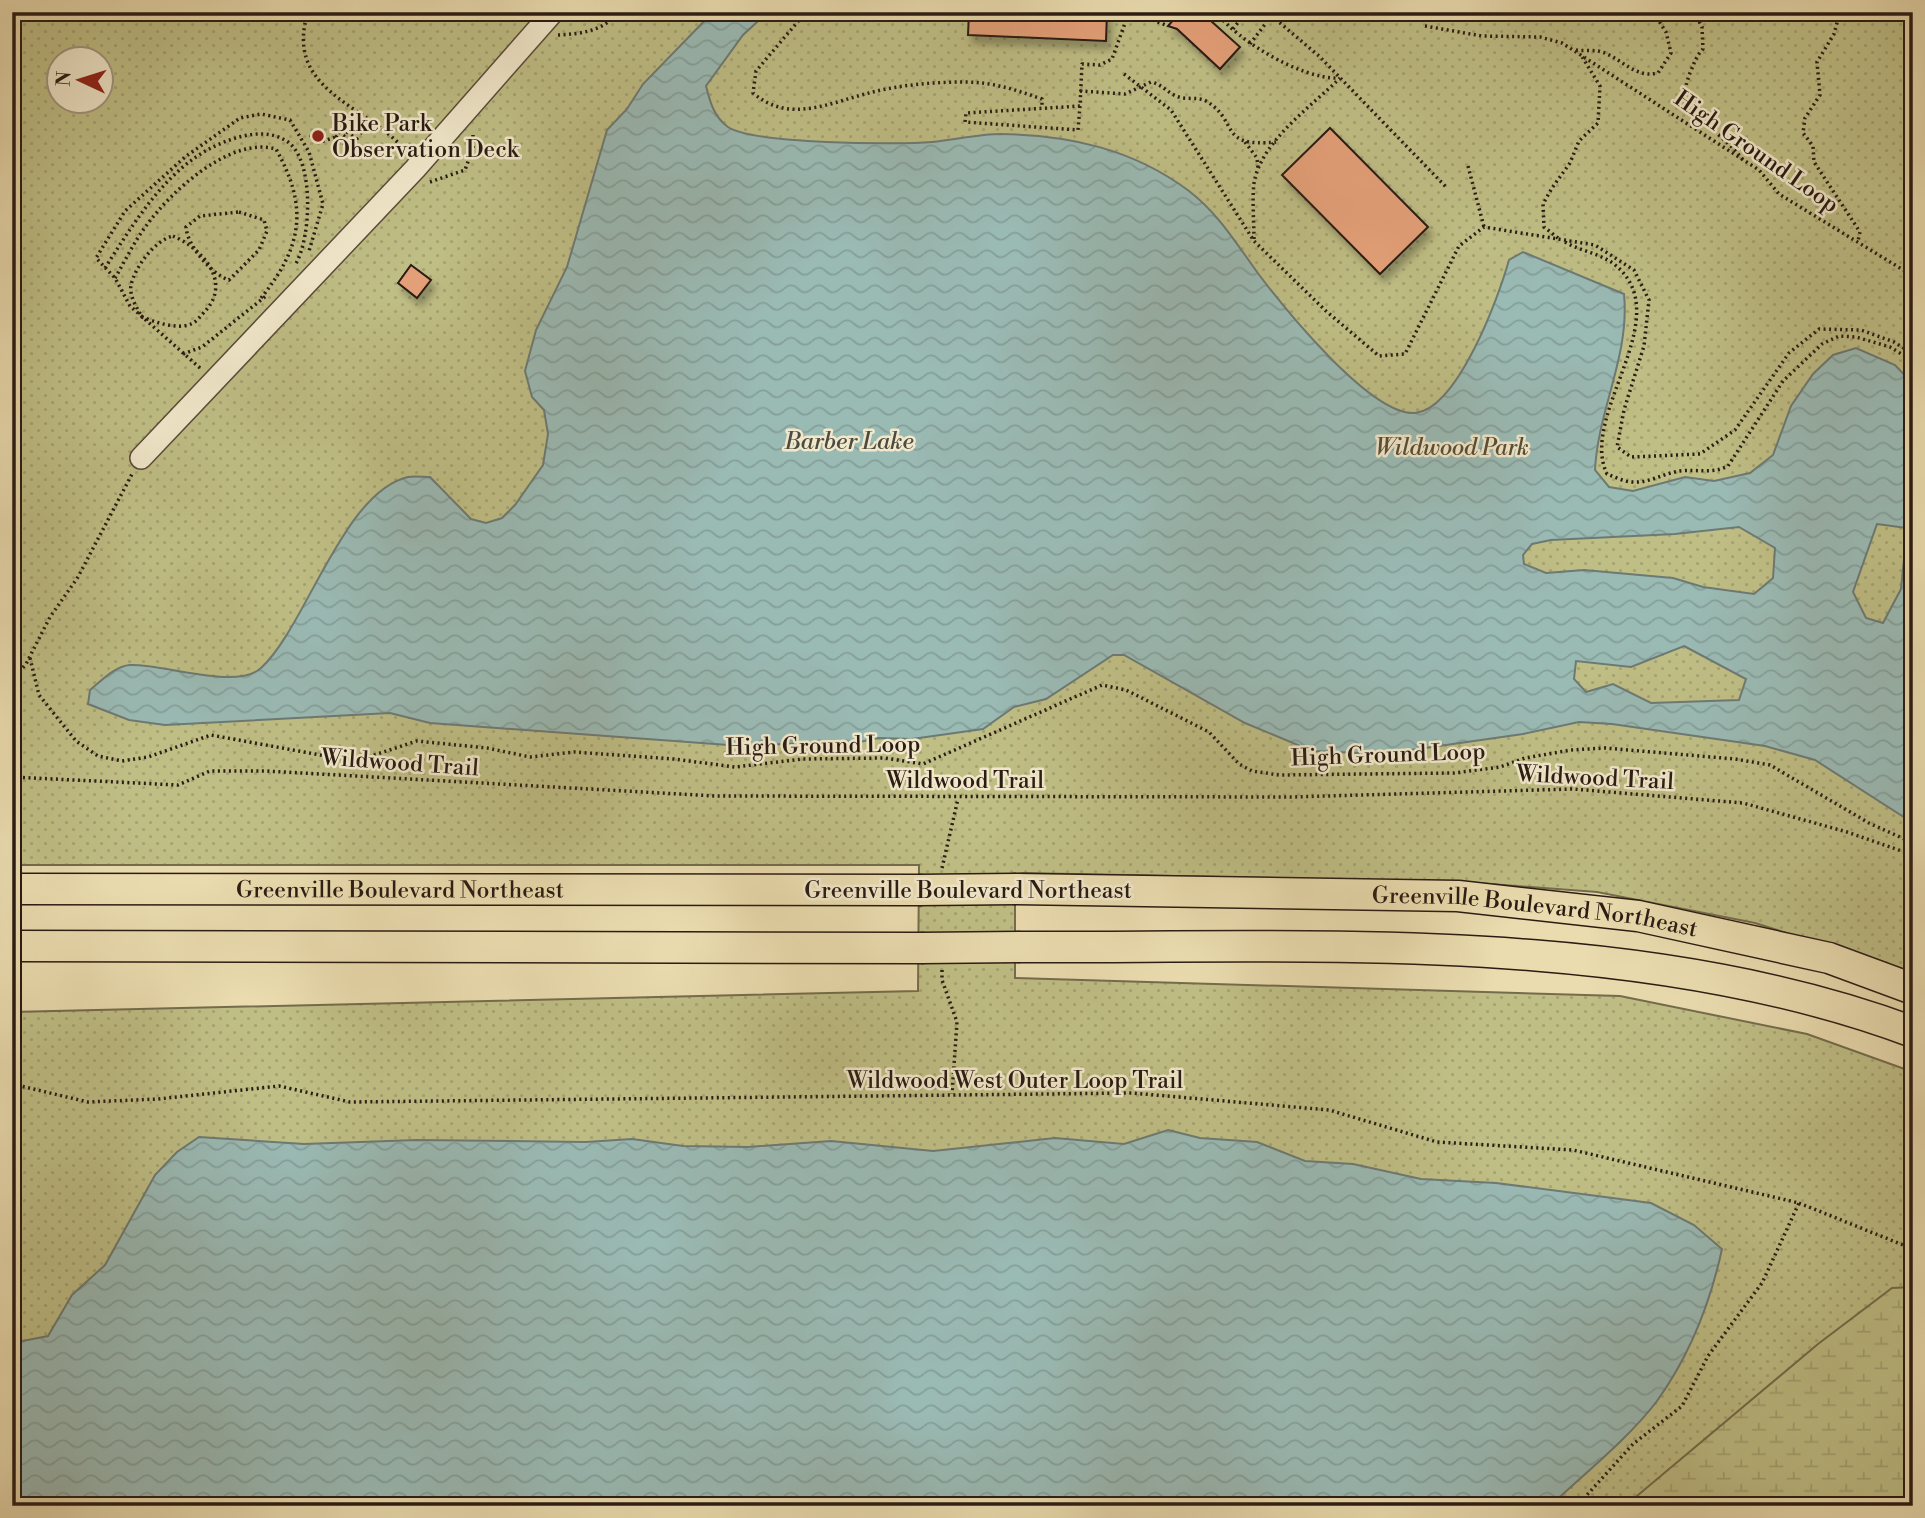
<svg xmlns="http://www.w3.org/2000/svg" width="1925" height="1518" viewBox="0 0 1925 1518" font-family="'Libre Bodoni',serif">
<defs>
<pattern id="green-dots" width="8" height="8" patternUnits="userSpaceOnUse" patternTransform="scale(1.75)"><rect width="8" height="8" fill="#bfbe85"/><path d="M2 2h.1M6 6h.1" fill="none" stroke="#a4a372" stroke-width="1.8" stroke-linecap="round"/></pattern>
<pattern id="wetland-marsh" width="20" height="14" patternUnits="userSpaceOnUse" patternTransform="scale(1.75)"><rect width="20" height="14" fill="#bfbe85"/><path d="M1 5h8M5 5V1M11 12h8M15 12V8" fill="none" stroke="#a4a372"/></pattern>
<pattern id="water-waves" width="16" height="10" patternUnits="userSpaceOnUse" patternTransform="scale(1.75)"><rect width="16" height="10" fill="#9abab4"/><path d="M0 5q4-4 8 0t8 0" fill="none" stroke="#859f9a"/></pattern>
<filter id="shadow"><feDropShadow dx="4.5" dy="8" stdDeviation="3.5" flood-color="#0004"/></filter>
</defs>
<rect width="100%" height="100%" fill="#eadcaf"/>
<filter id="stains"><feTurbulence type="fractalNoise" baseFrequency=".00286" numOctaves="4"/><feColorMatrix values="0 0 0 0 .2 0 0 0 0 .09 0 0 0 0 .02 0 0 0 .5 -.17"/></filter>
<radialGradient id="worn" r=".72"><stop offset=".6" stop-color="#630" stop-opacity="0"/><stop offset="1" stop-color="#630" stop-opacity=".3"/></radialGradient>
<path fill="url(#green-dots)" stroke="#746c4c" stroke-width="2" fill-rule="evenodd" d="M 12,12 L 1913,12 L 1913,973 L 1755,923 L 1597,892 L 1464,882 L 1024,873 L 1015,874 L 1015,978 L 1620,996 L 1807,1034 L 1913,1072 L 1913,1506 L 12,1506 L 12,1012 L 918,991 L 919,865 L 12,865 ZM 60,60 L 102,60 L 102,102 L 60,102 Z"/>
<polygon fill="url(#wetland-marsh)" stroke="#746c4c" stroke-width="2" points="1913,1287 1913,1506 1625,1506 1818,1344 1892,1288"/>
<g fill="url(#water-waves)" stroke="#6d7a74" stroke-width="2" fill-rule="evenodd">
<path d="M 713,12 L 768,12 L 743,35 L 706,86 C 710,102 714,117 728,127 C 753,144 898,145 932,142 C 955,140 978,134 1001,134 C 1069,135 1133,149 1189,191 C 1220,215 1237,245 1260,276 C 1285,309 1371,416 1415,413 C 1458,409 1499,296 1509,260 L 1523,252 L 1624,294 C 1630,356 1598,409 1595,470 L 1609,487 L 1633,491 L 1685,477 L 1714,481 L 1750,473 L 1773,455 L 1791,406 L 1813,374 L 1833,355 L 1856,348 L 1895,365 L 1913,384 L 1913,823 L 1815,760 L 1765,746 L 1612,724 L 1579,722 L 1523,734 L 1383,754 L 1312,751 L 1245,723 L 1124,655 L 1113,655 L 1046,699 L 1014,707 L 983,729 L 912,739 L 878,738 L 841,746 L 804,743 L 742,746 L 430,723 L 390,713 L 165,725 L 129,720 L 88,704 L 90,690 C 101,681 115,666 130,665 C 161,663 236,691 261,668 C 306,627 343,492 408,477 C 414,476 423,477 430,477 L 471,519 L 486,523 L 502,518 L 515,505 L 543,465 L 548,434 L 544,410 L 532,397 L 525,371 L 536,330 L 567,267 L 607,130 L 627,109 L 643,84 ZM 1877,524 L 1907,528 L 1901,589 L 1883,623 L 1866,618 L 1853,592 ZM 1739,527 L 1775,548 L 1773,578 L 1754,594 L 1703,587 L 1673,578 L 1584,570 L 1546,573 L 1524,564 L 1523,555 L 1532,544 L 1551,540 L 1675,534 ZM 1684,646 L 1746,679 L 1739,700 L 1651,703 L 1613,684 L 1586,692 L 1574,679 L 1576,661 L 1631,667 Z"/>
<path d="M 1168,1130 L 1200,1138 L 1257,1142 L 1305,1161 L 1353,1164 L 1421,1179 L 1496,1183 L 1651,1203 L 1694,1225 L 1722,1249 C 1710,1304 1690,1355 1657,1401 C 1629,1438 1584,1474 1550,1506 L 12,1506 L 12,1343 L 48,1336 L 72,1295 L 105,1265 L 155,1175 L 177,1152 L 199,1137 L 304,1144 L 417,1140 L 586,1142 L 632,1139 L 683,1146 L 748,1147 L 831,1141 L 933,1151 L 1055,1138 L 1124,1144 Z"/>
</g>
<g fill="#e39f78" stroke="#2a1b13" stroke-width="2" filter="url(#shadow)">
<polygon points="969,12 1107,12 1106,41 968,35"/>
<polygon points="1180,12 1201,12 1240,47 1220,69 1177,29 1168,26"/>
<polygon points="1330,128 1428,227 1380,274 1282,175"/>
<polygon points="411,265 431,280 417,298 398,283"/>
</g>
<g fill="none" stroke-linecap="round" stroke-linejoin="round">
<g stroke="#5a4b3a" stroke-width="24">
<polyline id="minor" points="141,458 415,169 553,12"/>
</g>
<g stroke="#2a1b13" stroke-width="33">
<g id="highway">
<path id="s1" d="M 12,889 L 919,890"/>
<path id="s2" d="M 1016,889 L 1458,896 L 1638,916 L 1829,958 L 1913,989"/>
<polyline points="12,946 921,948"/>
<path d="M 1020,947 C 1309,948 1639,929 1913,1032"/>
</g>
</g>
<g stroke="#2a1b13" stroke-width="3.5" stroke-dasharray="2 3.5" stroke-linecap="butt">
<path d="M 308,12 C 283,91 366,104 406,151"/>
<path d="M 806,12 L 756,71 L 753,93 C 789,124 829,103 869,93 C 899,85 933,82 965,82 C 993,82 1016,90 1042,99 L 1042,107"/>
<polyline points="1132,12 1168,26"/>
<path d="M 1216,12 C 1238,41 1301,79 1338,78"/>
<polyline points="1267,12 1319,56 1447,188"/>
<path d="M 1694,12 L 1702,27 L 1703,49 C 1696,56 1694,64 1690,73 C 1675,112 1696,113 1720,136 C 1728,143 1736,151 1743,160"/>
<polyline points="1840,12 1834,34 1817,62 1820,95 1805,118 1803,133 1813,146 1814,162 1860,232 1858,241"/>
<polyline points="1913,25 1908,34 1913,46"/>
<polyline points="1425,26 1482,36 1540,37 1562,43 1759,170 1779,194 1913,276"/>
<polyline points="1233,29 1246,12"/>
<path d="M 558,35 C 581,34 603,31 619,12"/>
<polyline points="1250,44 1266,23"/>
<path d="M 1576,50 C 1583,51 1591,50 1598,51 C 1621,56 1633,79 1658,73 L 1671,53 L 1666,32 L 1653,12"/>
<polyline points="1124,74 1171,110 1254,241 1326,311 1379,356 1405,354 1459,246 1484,227 1595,245 1634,270 1649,300 1644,346 1624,410 1617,447 1631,457 1700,454 1735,430 1789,353 1819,329 1861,330 1894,342 1913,354"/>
<path d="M 1080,91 L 1125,94 L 1151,82 C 1161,84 1166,91 1174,95 C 1184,101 1197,96 1206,101 C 1240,121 1217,148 1276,142"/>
<polyline points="1080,106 1078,130 965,122 966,113 1080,106 1082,64 1100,65 1112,59 1129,12"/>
<polyline points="348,122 363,134 373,122"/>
<polyline points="342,129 357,139 354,144"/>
<polyline points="339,132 354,144 350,149 336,137 356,112"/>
<polyline points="320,140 324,137 318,130 311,136 317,143 336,137"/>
<polyline points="1245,142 1257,158 1258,169"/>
<polyline points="1468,166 1484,227"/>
<polyline points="430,182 465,170 473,148 473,132"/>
<path d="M 239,212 L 264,220 L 267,231 L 259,250 L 229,280 C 211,274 187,245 186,227 L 200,216 Z"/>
<path d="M 173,236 C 201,248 231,280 207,309 C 202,314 197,322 191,324 C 177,330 155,322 142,317 C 137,308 129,296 131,285 C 135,267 155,240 173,236 Z"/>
<polyline points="1558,238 1544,227 1543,204 1552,188 1570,163 1579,141 1598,123 1600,86 1581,55"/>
<path d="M 1254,239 C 1254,221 1252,201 1254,183 C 1261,141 1312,106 1340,78"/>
<path d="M 1565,242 C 1580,251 1599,253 1614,264 C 1680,316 1578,414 1607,474 C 1615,477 1624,482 1633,482 C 1650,483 1664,473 1680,471 C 1697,469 1713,474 1728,466 L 1783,381 L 1822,344 L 1839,336 L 1856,337 L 1890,347 L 1913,361"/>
<path d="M 105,268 C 132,226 164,172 211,148 C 233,137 265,126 288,142 C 315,162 311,240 295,265"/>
<path d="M 115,278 C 125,261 134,242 146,226 C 171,191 231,136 276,149 C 309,208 302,247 261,298"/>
<polyline points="183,354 202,347 266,296"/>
<polyline points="200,368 130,306 115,278 96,258 125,211 185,157 240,118 261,114 290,120 309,152 323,204 309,251"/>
<polyline points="30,658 39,695 76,741 98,756 122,761 148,757 211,735 342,759 362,759 417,741 487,748 530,757 574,752 674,759 735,767 803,759 885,758 923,764 1102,685 1126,690 1209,732 1239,764 1252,771 1279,775 1454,773 1500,767 1525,758 1571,750 1605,748 1735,759 1770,765 1869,823 1913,843"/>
<polyline points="12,680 26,664 50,617 78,577 132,474"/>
<polyline points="12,777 178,785 210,771 266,771 715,796 1291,797 1573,789 1743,803 1847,832 1913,855"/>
<polyline points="942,868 958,799"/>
<polyline points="942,970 942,980 957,1022 952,1094"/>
<polyline points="12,1084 88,1102 158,1099 279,1086 350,1102 1132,1093 1329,1110 1437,1142 1573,1150 1799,1203 1762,1283 1708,1356 1682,1406 1633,1444 1577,1506"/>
<polyline points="1799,1203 1913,1249"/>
</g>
<use href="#minor" stroke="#f1e8cb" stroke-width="21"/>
<use href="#highway" stroke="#eadcaf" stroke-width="30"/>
<g stroke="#2a1b13" stroke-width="33" stroke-linecap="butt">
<g id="highway-bridge">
<polyline points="919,890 1016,889"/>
<polyline points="921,948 1020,947"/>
</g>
</g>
<use href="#highway-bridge" stroke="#eadcaf" stroke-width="30"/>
</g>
<circle fill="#8f2418" stroke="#f1e8cb" stroke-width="2.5" cx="318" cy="136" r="7"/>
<g text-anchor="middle" stroke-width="5" stroke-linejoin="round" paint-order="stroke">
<g font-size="23" fill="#2a1b13" stroke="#f1e8cb" text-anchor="start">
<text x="332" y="131">Bike Park<tspan x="332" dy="26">Observation Deck</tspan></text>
</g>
<g font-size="23" fill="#2a1b13" stroke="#f1e8cb">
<text transform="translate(1757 151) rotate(35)" y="8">High Ground Loop</text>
<text transform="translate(823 745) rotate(-1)" y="8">High Ground Loop</text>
<text transform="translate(1388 754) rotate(-2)" y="8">High Ground Loop</text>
<text transform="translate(400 762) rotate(4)" y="8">Wildwood Trail</text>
<text transform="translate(1595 777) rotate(3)" y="8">Wildwood Trail</text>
<text x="965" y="788">Wildwood Trail</text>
<text dy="8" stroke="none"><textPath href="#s1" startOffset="388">Greenville Boulevard Northeast</textPath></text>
<text x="968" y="898">Greenville Boulevard Northeast</text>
<text dy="8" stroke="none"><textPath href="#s2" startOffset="520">Greenville Boulevard Northeast</textPath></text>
<text x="1015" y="1088">Wildwood West Outer Loop Trail</text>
</g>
<g font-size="23" font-style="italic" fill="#574c35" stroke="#f1e8cb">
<text x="1452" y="455">Wildwood Park</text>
</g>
<g font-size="24" font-style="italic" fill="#4c4b43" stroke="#f1e8cb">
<text x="849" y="449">Barber Lake</text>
</g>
</g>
<rect width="1925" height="1518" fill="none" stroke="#eadcaf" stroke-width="42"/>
<rect x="14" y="14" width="1897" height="1490" fill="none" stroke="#2a1b13" stroke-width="3.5"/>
<rect x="21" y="21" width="1883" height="1476" fill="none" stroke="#2a1b13" stroke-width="2"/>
<g transform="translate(80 80) rotate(274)"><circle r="33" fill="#f1e8cb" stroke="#a19681" stroke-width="2"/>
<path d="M0-5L12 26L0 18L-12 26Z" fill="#8f2418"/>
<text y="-10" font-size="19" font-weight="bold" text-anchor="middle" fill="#2a1b13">N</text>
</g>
<rect width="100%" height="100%" filter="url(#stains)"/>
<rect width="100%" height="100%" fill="url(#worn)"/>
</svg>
